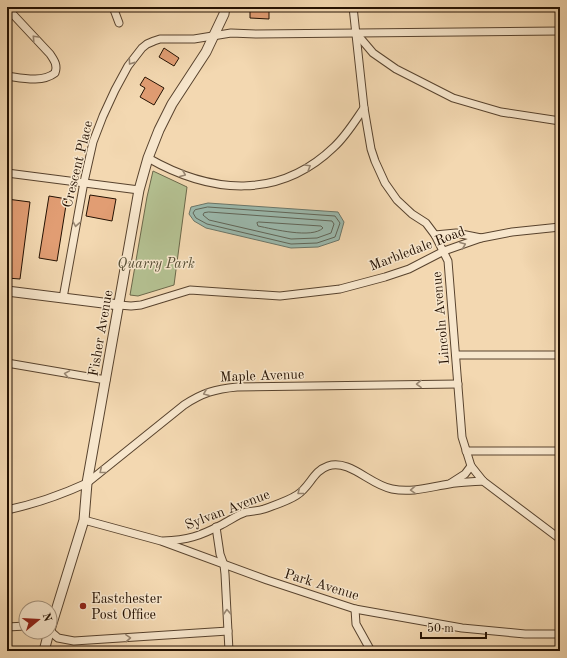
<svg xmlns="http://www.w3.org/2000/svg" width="567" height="658" viewBox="0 0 567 658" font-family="'Old Standard TT',serif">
<rect width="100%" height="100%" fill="#f3d8b1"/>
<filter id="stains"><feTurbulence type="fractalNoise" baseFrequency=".005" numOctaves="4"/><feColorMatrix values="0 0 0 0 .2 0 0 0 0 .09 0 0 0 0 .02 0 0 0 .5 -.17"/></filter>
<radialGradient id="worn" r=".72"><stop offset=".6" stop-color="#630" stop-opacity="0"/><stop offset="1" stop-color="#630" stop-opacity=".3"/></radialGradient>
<polygon fill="#b4c091" stroke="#6c684a" points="153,171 187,187 174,285 138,296 130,295 147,197"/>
<polygon fill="#9bb9ad" stroke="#6b7669" points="208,203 338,212 344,222 339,240 318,247 291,248 206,228 194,221 189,214 191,207"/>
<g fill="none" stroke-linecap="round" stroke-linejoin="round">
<g stroke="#606558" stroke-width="1">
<polygon points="208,207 335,216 340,223 335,237 317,243 291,244 207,224 196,218 193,213 195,210"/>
<polygon points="209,212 332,221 334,224 331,233 317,238 291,239 209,220 203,215 204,213"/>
<path d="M 259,222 L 321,226 L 323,228 C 312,239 273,229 258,226 L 257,223 Z"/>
</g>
</g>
<g fill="#e19d73" stroke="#241102">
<polygon points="250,7 269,7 269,19 250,18"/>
<polygon points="164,48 179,58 174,66 159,57"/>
<polygon points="145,77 164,88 154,105 140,97 145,88 140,85"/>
<polygon points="90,195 116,199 112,221 86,216"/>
<polygon points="49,196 67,199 57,261 39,258"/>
<polygon points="7,199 30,202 20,279 7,278"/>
</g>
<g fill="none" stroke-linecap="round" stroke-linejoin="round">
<g stroke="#58432e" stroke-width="9">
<g id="minor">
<polyline points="113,7 119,23"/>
<polyline points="353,7 364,108 371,149 375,161 385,183 397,200 412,214 426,223 435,235 448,261 462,437 471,466 483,481 560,539"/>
<path d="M 7,8 L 50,54 C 54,60 58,65 55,73 C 42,83 22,78 7,76"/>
<polyline points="356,33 373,53 396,69 453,98 501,112 560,121"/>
<path d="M 148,158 C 211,194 279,200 334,147 C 346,136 355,121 364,108"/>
<polyline points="7,173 139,190"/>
<polyline points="435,235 456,233 481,238 512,232 560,227"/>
<polyline points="63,298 84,182 93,142 103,116 115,90 128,66 142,48 147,44 154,41 160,39 194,39 231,33 256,34 560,31"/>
<polyline points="119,305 131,306 141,305 190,290 280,296 340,289 385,277 409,269 444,251 481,238"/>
<polyline points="456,355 560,355"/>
<polyline points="7,363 106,380"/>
<polyline points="466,451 560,451"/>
<polyline points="451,483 465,474 471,466"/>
<path d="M 7,510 C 35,504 61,495 87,483 L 184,405 C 202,393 215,389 237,387 L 458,384"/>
<polyline points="84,520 161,541 267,580 355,609 462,628 525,634 560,634"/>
<polyline points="216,527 220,554 224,565 225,574 229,651"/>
<path d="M 163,541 C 188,540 200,536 221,525 C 229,521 237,515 246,512 C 252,511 258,511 264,509 C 275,505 288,501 297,495 C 310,487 313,471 328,466 C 350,459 370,485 392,489 C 412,493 430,487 449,484 C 459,482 472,482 483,481"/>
<polyline points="355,609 356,624 371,651"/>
<polyline points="7,627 26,626"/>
<polyline points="50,631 58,638 74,641 228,631"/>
</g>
</g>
<g stroke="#58432e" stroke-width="11">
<g id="tertiary">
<polyline points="7,291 119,305"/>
<polyline points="50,630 84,520 87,483 139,190 148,158 159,130 172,104 206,52 224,14 225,7"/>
<polyline points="44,651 49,632"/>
</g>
</g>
<use href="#minor" stroke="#f7e6cc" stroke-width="7"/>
<use href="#tertiary" stroke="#f7e6cc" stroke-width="9"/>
</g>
<defs><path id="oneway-chevron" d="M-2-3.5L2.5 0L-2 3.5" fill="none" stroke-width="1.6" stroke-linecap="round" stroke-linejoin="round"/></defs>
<g stroke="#988671">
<use href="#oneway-chevron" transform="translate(35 38) rotate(-133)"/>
<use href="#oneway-chevron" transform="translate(131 62) rotate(125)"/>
<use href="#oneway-chevron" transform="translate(308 167) rotate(-31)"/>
<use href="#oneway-chevron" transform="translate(183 174) rotate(22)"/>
<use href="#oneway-chevron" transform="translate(76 224) rotate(100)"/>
<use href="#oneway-chevron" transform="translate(463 245) rotate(-21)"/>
<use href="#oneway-chevron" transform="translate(67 374) rotate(-170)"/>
<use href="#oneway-chevron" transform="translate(419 384) rotate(179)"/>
<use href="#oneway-chevron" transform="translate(206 393) rotate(159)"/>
<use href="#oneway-chevron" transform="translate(102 471) rotate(141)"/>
<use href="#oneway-chevron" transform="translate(413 490) rotate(176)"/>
<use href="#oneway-chevron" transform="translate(300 492) rotate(142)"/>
<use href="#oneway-chevron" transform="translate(227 612) rotate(-93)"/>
<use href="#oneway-chevron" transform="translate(128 638) rotate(-4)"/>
</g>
<circle fill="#8f2418" stroke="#f7e6cc" stroke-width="1.5" cx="83" cy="606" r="4"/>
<g text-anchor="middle" stroke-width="3" stroke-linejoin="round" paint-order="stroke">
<g font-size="14" fill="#241102" stroke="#f7e6cc">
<text transform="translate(77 164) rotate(-76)" y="5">Crescent Place</text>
<text transform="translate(417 248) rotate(-21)" y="5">Marbledale Road</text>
<text transform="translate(440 318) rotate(-95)" y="5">Lincoln Avenue</text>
<text transform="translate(100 333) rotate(-80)" y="5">Fisher Avenue</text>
<text transform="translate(262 375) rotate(-2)" y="5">Maple Avenue</text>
<text transform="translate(227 509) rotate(-21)" y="5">Sylvan Avenue</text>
<text transform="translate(322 584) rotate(17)" y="5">Park Avenue</text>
</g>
<g font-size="14" font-style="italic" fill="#564e34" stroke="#f7e6cc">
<text x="156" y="268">Quarry Park</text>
</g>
<g font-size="14" fill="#241102" stroke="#f7e6cc" text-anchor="start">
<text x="91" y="603">Eastchester<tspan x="91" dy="16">Post Office</tspan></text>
</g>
</g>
<rect width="567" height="658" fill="none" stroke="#f3d8b1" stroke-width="24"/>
<rect x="8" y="8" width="551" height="642" fill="none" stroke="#241102" stroke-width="2"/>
<rect x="12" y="12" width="543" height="634" fill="none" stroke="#241102"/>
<g transform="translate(38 620) rotate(72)"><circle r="19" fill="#f7e6cc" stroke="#a3917b"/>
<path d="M0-3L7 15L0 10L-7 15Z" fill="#8f2418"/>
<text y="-6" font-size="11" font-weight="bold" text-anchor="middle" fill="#241102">N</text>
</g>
<path d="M421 632v6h65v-6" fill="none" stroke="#241102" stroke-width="2"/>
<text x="427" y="632" font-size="12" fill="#241102" stroke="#f7e6cc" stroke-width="3" paint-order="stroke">50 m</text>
<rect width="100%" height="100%" filter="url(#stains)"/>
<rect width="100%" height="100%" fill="url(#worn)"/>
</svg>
